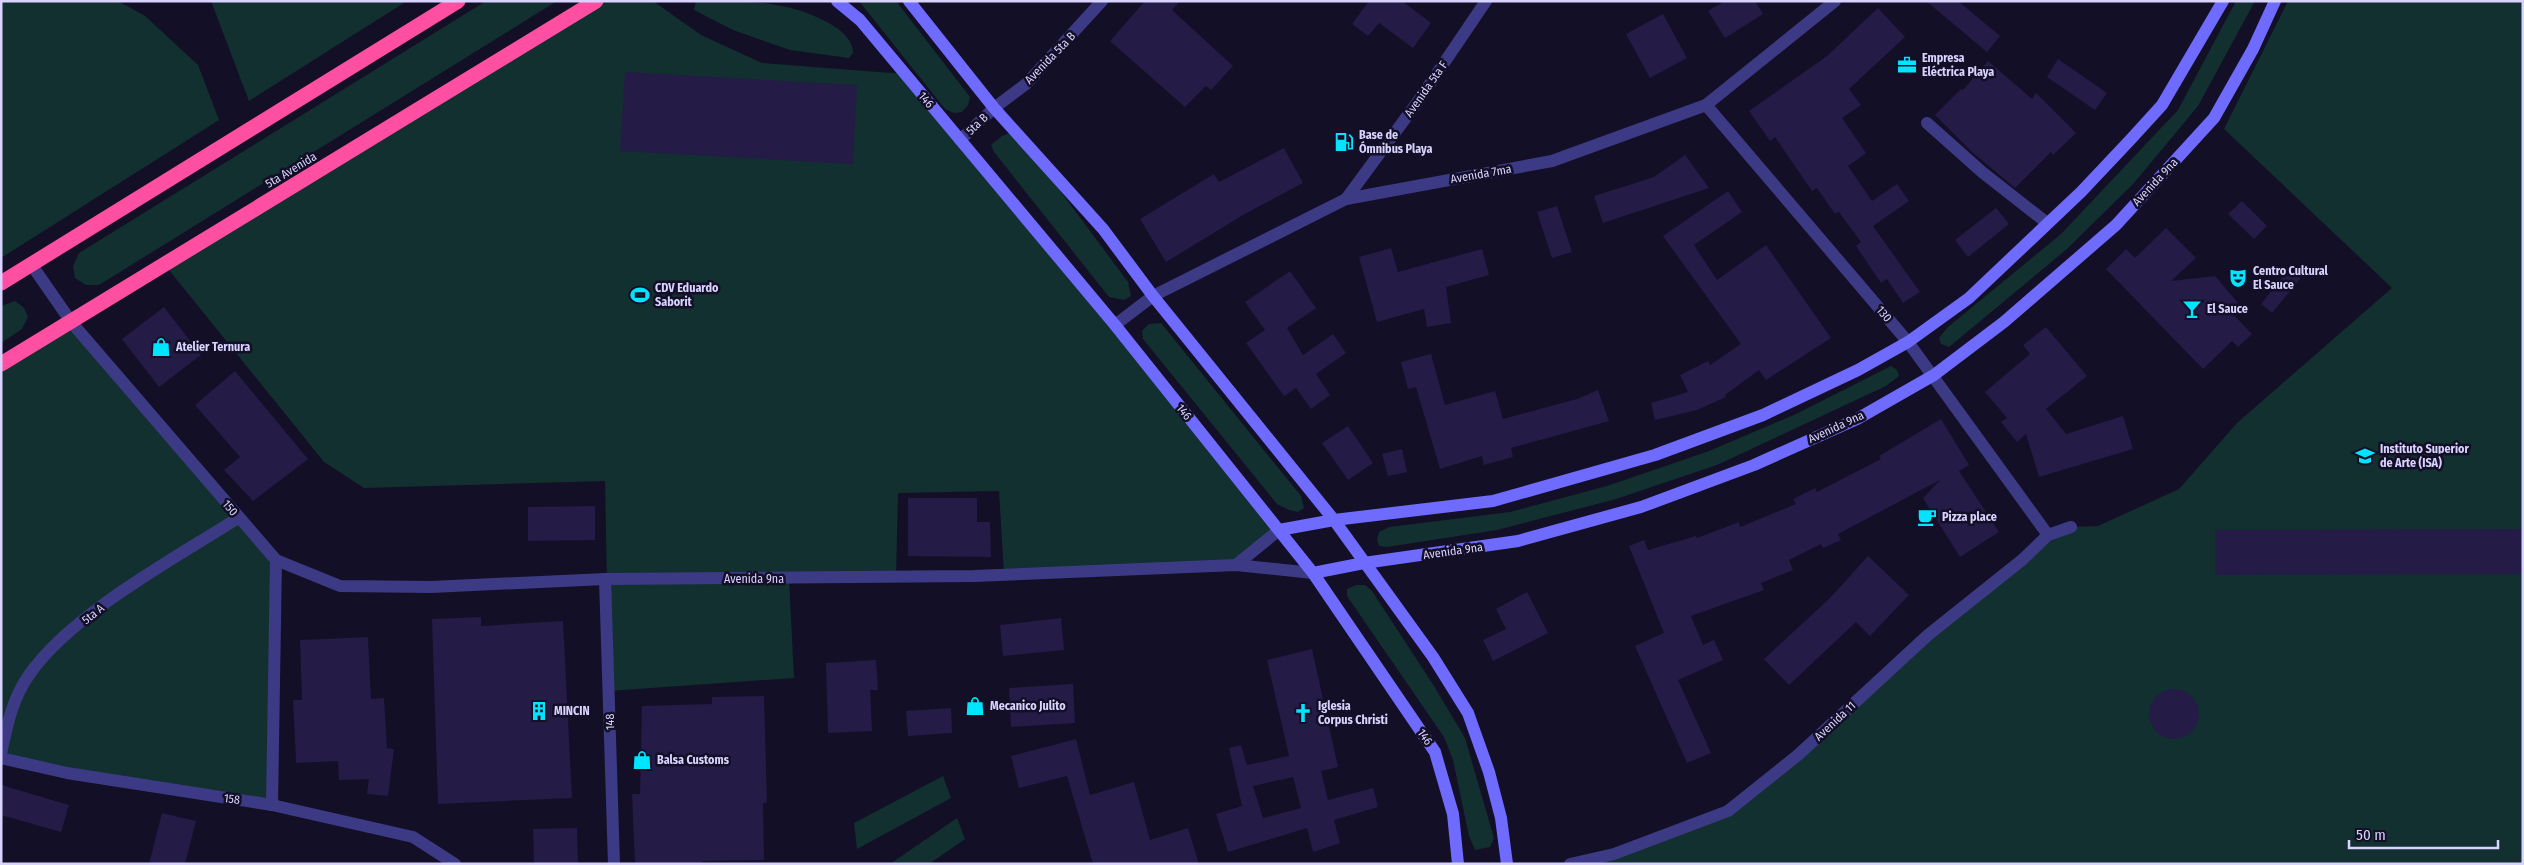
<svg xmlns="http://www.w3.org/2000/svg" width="2524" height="865" viewBox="0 0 2524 865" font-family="'Fira Sans Condensed',sans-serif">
<rect width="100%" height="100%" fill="#130f26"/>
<g fill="#12302f">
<polygon points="1,1 118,1 145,16 198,65 219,120 1,258"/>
<polygon points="211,1 407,1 249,101"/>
<polygon points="486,1 557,1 99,285 86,285 75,278 73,266 79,253"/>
<polygon points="596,1 653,1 701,35 762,63 904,74 1279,530 1236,565 1004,574 999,491 898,493 896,577 789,579 794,678 609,691 605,481 364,488 324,462 165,265"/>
<path d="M 696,1 C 748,1 794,0 837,28 C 845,34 853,42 853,53 L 849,58 L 790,50 L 733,30 L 694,10 Z"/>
<polygon points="859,1 896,1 970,97 968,105 962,112 954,113 945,109"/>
<polygon points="2236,1 2255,1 2198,106 2134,183 2067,249 1949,347 1941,344 1939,338 1948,327 2061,234 2178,110"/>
<polygon points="2288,1 2523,1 2523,864 1579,864 1728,811 2022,560 2071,527 2098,526 2179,489 2237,423 2392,288 2224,129"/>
<polygon points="1010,133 1023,141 1128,282 1131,296 1124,300 1109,297 994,152 991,145 1002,136"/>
<polygon points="15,301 24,308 28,317 22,329 1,343 1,306"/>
<polygon points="72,323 276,560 272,805 1,758 1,364"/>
<polygon points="1161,323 1301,496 1304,508 1298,512 1289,510 1277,504 1143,339 1142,331 1149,324"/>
<polygon points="1891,366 1897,370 1899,376 1886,386 1717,465 1616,499 1497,530 1387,547 1379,546 1377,539 1379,532 1389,527 1510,512 1607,486 1709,451 1796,414"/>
<polygon points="1356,585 1365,585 1372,591 1434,686 1465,738 1494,838 1490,847 1475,850 1469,836 1453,760 1444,737 1347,596 1347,589"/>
<polygon points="943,776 951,798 857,849 854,823"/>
<polygon points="957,818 965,839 929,864 890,864"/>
</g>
<g fill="#241b47" fill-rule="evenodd">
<polygon points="1145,1 1180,1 1172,10 1233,66 1211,90 1206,86 1185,107 1110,41"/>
<polygon points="1369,1 1402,1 1431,23 1413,48 1379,23 1368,36 1352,24"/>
<polygon points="1725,1 1755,1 1763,14 1725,38 1708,11"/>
<polygon points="1926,1 1958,1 2000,36 1987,52"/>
<polygon points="1878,8 1905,37 1849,89 1861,105 1842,118 1866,153 1848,166 1872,201 1897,184 1909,201 1873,226 1920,292 1903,303 1887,279 1881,283 1856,246 1861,242 1839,212 1835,214 1817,188 1812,191 1775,137 1770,141 1749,111 1827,56"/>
<polygon points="1663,14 1687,58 1650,78 1626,34"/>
<polygon points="2058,59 2107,93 2095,110 2047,77"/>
<polygon points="1988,61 2032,99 2036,93 2076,133 2053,155 2051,152 2015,188 1972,152 1935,115 1961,89 1963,90"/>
<polygon points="625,72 857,85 853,164 620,151"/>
<polygon points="1284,148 1303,183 1243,215 1166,262 1140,219 1214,174 1219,182"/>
<polygon points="1685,155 1709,188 1603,223 1594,196 1654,177"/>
<polygon points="1728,191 1742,212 1694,245 1717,280 1766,245 1831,338 1766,380 1759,370 1725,395 1726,397 1697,410 1655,420 1651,403 1688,392 1680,375 1708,361 1710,365 1741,344 1663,236"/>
<polygon points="2242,201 2267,226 2254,239 2228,214"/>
<polygon points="1557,206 1572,252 1552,258 1537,212"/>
<polygon points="1996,208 2009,224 1968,257 1955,240"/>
<polygon points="2166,228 2196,258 2171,281 2215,276 2238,303 2231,312 2252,334 2238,347 2232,341 2203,369 2106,269 2126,249 2135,258"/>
<polygon points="1391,248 1398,272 1482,249 1489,275 1446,287 1451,323 1427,327 1424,309 1377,322 1359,257"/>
<polygon points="2292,265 2304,274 2272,313 2261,304"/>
<polygon points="1290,271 1316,308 1287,328 1303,355 1333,334 1346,353 1316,374 1330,395 1311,409 1296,388 1284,396 1246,343 1265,330 1245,302"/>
<polygon points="164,307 201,355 159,387 122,339"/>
<polygon points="2046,327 2087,376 2046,409 2066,434 2123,416 2133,449 2039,477 2026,434 2017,442 2001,422 2007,418 1985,392 2030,354 2023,345"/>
<polygon points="1431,354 1445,405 1495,391 1503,419 1577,399 1598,390 1609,421 1511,448 1513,457 1484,465 1482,456 1440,469 1416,387 1408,389 1401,362"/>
<polygon points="235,371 308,459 253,501 224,470 240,457 195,405"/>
<polygon points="1941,419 1969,465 1959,471 1999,532 1960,557 1923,498 1940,480 1838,534 1841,540 1823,548 1821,544 1789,560 1793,570 1761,583 1764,590 1691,616 1703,645 1714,640 1723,660 1678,680 1711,753 1687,763 1635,646 1664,633 1629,546 1644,540 1648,550 1696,536 1697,538 1739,522 1740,527 1796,504 1793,499 1815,488 1817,492 1881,459 1879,456"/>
<polygon points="1348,426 1373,463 1348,480 1322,443"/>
<polygon points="1402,449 1407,472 1388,476 1382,454"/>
<polygon points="908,498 977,498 977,522 990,522 991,557 908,556"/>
<polygon points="595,506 595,540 528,541 528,507"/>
<polygon points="2523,529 2523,574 2215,575 2215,530"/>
<polygon points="1868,556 1909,595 1870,636 1856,622 1789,685 1764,659 1830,598"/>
<polygon points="1527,592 1548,633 1493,661 1483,640 1506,629 1496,609"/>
<polygon points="481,617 481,626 563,621 572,798 438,804 432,619"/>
<polygon points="1061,618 1064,650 1003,656 1000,625"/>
<polygon points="368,637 371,699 384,698 387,748 394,749 388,796 367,794 369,779 339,780 338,761 296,763 293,700 302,700 300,640"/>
<path d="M 1312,649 L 1338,767 L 1321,771 L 1328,800 L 1373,788 L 1378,807 L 1334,820 L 1340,843 L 1313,852 L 1307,828 L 1228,852 L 1216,814 L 1242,806 L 1229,748 L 1241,745 L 1247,765 L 1289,756 L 1267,660 ZM 1293,777 L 1301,808 L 1263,818 L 1253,786 Z"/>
<polygon points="876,660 878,690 870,690 872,731 828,733 826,663"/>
<polygon points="1073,684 1075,723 1011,727 1009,688"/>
<circle cx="2174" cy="714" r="25"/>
<polygon points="764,696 767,803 763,803 764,860 702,861 702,864 635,864 632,794 640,794 642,706 712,704 712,697"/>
<polygon points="951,708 952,733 908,736 906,711"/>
<polygon points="1076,739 1090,795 1134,782 1150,840 1188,828 1199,864 1093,864 1067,776 1019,788 1011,756"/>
<polygon points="1,785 69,805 61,832 1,815"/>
<polygon points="162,813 196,821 185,864 149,864"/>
<polygon points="577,828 578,864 534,864 533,829"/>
</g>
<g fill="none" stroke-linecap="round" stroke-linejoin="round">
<g stroke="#3d3a85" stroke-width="12">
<polyline points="1706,105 1908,342 2048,535"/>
<polyline points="1927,123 1982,172 2047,223"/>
<polyline points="960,140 994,108 1026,84 1102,1"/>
<polyline points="1346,199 1419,100 1486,1"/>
<polyline points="31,264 72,323 276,560 272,805"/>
<polyline points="1115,325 1153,296 1346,199 1552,161 1706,105 1835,1"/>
<polyline points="276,560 340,586 431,587 605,579 974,576 1236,565 1313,573"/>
<polyline points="1236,565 1279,530"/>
<polyline points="605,579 614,864"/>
<path d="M 1,754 C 7,726 12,699 29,675 C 71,614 174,559 238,518"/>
<polyline points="1,758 67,773 272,805 413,837 455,864"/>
<polyline points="1570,864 1614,854 1728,811 1798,755 1928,635 2022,560 2048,535 2071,527"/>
</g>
<g stroke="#6f6bff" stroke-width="12">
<polyline points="837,1 860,20 1115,325 1313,573 1435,752 1453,814 1458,864"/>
<polyline points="909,1 994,108 1103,229 1153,296 1334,520 1433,657 1468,713 1489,772 1501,818 1507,864"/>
<polyline points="1279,530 1334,520 1493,501 1655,455 1763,415 1858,370 1908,342 1969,298 2081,192 2131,139 2162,105 2223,1"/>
<polyline points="1313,573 1364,563 1518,541 1641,507 1754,465 1857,419 1934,375 2004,322 2116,225 2214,118 2253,49 2275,1"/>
</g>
<g stroke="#ff4fa3" stroke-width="15">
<polyline points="1,283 458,1"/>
<polyline points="1,364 596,1"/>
</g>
</g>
<defs>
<g id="office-bare" transform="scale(1.5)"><path d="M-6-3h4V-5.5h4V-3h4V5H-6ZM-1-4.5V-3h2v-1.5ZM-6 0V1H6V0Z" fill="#00e5ff" stroke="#130f26" stroke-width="2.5" paint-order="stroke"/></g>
<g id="fuel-bare" transform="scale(1.5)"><path d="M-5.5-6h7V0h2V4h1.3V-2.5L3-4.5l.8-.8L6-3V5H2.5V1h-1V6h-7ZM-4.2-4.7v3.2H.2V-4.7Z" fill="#00e5ff" stroke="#130f26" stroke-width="2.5" paint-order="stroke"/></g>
<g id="theatre-bare" transform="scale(1.5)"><path d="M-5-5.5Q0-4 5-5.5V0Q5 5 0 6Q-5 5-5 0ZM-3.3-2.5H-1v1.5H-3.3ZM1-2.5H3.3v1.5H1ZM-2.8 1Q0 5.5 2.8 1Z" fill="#00e5ff" stroke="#130f26" stroke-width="2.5" paint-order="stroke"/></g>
<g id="stadium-bare" transform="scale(1.5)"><path d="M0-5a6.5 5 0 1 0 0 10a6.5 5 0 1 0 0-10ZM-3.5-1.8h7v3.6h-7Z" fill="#00e5ff" stroke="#130f26" stroke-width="2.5" paint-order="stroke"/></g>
<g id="bar-bare" transform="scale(1.5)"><path d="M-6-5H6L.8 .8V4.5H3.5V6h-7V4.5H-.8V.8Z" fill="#00e5ff" stroke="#130f26" stroke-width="2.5" paint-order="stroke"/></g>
<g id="shop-bare" transform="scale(1.5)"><path d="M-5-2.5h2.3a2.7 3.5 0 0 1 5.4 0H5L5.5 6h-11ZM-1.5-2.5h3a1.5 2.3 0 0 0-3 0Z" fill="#00e5ff" stroke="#130f26" stroke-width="2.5" paint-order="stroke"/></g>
<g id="university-bare" transform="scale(1.5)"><path d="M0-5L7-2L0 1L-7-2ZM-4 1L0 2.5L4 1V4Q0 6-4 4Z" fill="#00e5ff" stroke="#130f26" stroke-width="2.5" paint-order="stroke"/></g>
<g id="cafe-bare" transform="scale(1.5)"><path d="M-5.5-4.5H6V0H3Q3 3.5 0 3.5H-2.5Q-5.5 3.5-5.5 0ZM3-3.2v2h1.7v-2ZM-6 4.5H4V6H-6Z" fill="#00e5ff" stroke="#130f26" stroke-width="2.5" paint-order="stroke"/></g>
<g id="building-bare" transform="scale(1.5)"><path d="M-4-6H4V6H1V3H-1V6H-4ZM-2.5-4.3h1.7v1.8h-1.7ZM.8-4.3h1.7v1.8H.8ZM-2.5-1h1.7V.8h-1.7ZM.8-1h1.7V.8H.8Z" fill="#00e5ff" stroke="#130f26" stroke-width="2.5" paint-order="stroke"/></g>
<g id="church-bare" transform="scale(1.5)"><path d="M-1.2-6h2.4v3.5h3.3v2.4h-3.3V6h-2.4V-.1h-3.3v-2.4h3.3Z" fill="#00e5ff" stroke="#130f26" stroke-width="2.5" paint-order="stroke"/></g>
</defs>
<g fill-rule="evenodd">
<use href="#office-bare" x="1907" y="65"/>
<use href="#fuel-bare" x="1344" y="142"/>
<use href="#theatre-bare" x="2238" y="278"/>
<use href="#stadium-bare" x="640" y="295"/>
<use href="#bar-bare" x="2192" y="309"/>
<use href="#shop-bare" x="161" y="347"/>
<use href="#university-bare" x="2365" y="456"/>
<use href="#cafe-bare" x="1927" y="517"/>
<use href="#shop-bare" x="975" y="706"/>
<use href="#building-bare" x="539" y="711"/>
<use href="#church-bare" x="1303" y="713"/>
<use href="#shop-bare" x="642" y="760"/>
</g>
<g text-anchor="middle" stroke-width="5" stroke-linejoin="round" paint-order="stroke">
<g font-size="12" fill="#d9d4ff" stroke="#130f26">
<text transform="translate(1050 58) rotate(-46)" y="4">Avenida 5ta B</text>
<text transform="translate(1426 89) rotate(-55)" y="4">Avenida 5ta F</text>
<text transform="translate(926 100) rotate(50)" y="4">146</text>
<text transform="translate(977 124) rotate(-44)" y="4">5ta B</text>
<text transform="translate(291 170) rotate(-31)" y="4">5ta Avenida</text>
<text transform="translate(1481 174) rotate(-10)" y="4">Avenida 7ma</text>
<text transform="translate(2155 182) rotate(-47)" y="4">Avenida 9na</text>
<text transform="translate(1884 314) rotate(50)" y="4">130</text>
<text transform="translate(1184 412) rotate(51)" y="4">146</text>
<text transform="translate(1836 427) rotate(-25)" y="4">Avenida 9na</text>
<text transform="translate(230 508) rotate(50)" y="4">150</text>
<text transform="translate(1453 551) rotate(-8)" y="4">Avenida 9na</text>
<text x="754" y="583">Avenida 9na</text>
<text transform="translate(93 614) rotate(-38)" y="4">5ta A</text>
<text transform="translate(1835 721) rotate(-43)" y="4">Avenida 11</text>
<text transform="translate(610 722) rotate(-92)" y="4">148</text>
<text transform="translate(1425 737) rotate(56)" y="4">146</text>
<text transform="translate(232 799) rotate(7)" y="4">158</text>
</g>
<g font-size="12" font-weight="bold" fill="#d9d4ff" stroke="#130f26" text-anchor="start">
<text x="1922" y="62">Empresa<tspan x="1922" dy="14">Eléctrica Playa</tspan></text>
<text x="1359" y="139">Base de<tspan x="1359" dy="14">Ómnibus Playa</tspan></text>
<text x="2253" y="275">Centro Cultural<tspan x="2253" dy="14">El Sauce</tspan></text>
<text x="655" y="292">CDV Eduardo<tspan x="655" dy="14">Saborit</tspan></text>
<text x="2207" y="313">El Sauce</text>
<text x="176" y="351">Atelier Ternura</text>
<text x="2380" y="453">Instituto Superior<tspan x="2380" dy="14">de Arte (ISA)</tspan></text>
<text x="1942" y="521">Pizza place</text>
<text x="990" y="710">Mecanico Julito</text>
<text x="1318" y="710">Iglesia<tspan x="1318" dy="14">Corpus Christi</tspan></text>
<text x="554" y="715">MINCIN</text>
<text x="657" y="764">Balsa Customs</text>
</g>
</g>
<rect width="2524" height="865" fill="none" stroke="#d9d4ff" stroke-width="5"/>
<path d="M2349 840v8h149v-8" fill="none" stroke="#d9d4ff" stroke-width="2.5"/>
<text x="2356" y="840" font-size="15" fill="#d9d4ff" stroke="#130f26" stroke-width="4" paint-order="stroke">50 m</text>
</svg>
